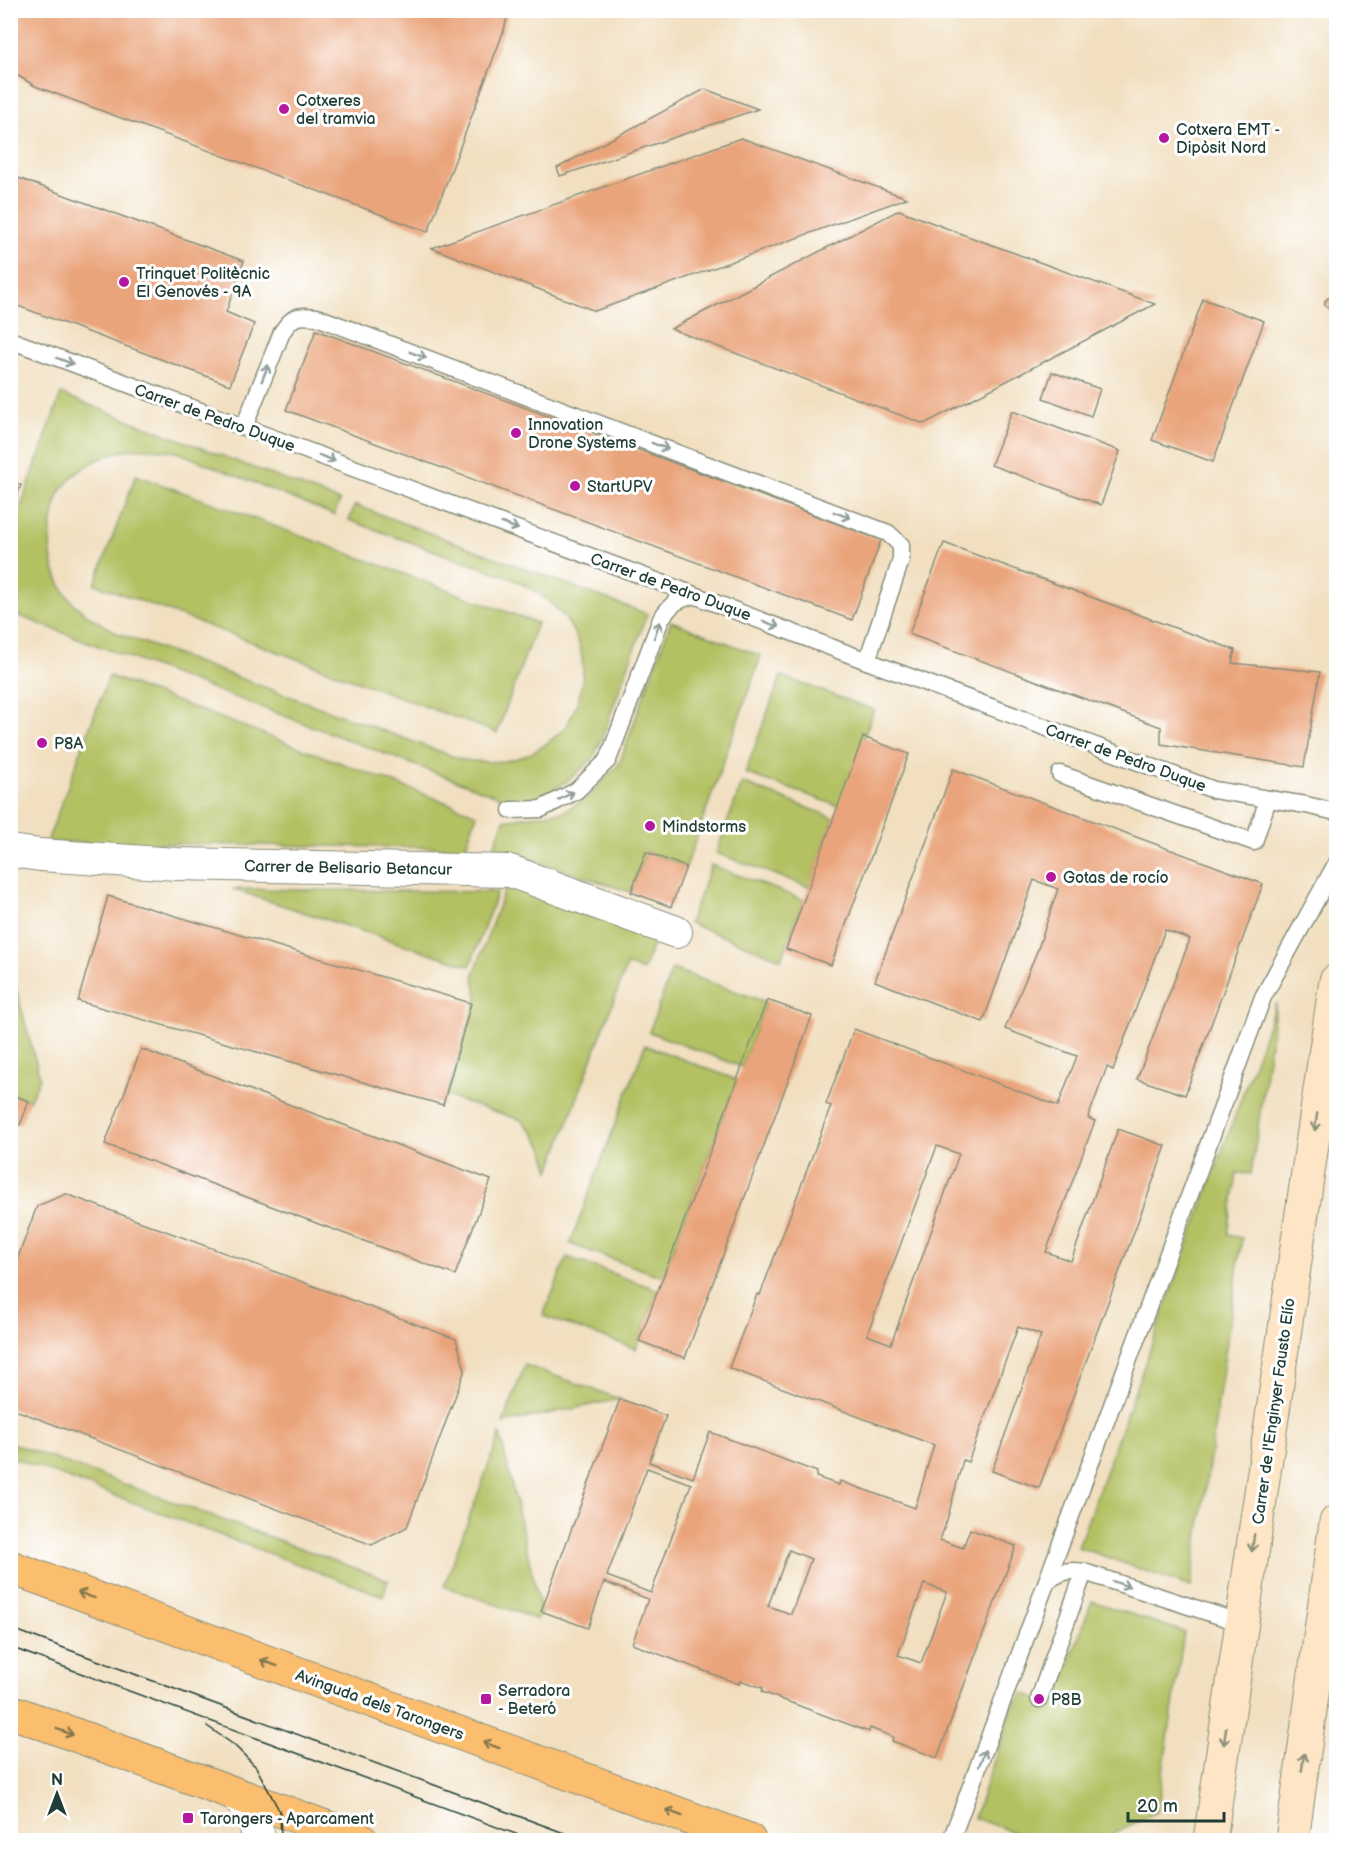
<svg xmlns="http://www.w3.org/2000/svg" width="1347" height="1851" viewBox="0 0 1347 1851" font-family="'Balsamiq Sans',sans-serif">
<rect width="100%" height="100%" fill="#fff"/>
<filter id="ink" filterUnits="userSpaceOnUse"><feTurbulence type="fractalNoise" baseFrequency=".0167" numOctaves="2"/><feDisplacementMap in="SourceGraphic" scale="12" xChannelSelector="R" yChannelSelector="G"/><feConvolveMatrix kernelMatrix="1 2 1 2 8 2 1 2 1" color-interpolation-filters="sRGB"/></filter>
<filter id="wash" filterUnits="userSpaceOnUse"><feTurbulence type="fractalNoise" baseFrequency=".008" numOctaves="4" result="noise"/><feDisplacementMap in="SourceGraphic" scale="24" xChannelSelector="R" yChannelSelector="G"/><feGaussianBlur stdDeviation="1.35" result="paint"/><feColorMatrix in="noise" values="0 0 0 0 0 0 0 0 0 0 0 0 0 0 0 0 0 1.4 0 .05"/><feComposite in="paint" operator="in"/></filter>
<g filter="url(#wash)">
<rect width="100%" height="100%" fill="#f1dfc0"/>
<g fill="#b3c163" stroke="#697f4c" stroke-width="1.5">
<path d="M 61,394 L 340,501 L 334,515 L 177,452 C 162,450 147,448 132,449 C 108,452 75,469 62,489 C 55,501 53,515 51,529 C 48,554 54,578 69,598 C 81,614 101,623 117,633 L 463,760 C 498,764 524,763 552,739 C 559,734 564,730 568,723 C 603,657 573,605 508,577 C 490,570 471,564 452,557 C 418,545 384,533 349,520 L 355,505 L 647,614 L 602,738 L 592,760 L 569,780 L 543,796 L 518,804 L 11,613 L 10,537 Z"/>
<polygon points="136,475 537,623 497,733 95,584"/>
<polygon points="671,621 761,656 686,867 646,852 631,892 494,847 504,820 564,811 588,797 619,764"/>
<polygon points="109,676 477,814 465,848 47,842"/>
<polygon points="781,676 874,710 839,806 745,773"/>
<polygon points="742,783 834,818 809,887 716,853"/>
<polygon points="711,865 804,900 781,959 689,923"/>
<polygon points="506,885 655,939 643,971 627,965 550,1171 543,1147 532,1131 521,1120 446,1096 477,999 474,974"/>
<polygon points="232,889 497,892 470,966"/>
<polygon points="10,966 40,1078 29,1101 11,1094"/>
<polygon points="672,969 766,1002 742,1067 649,1032"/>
<polygon points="1276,1003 1251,1174 1237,1173 1228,1235 1242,1238 1191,1587 1078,1547"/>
<polygon points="645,1045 737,1080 663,1277 570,1244"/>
<polygon points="567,1257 658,1290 636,1349 543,1316"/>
<polygon points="525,1365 620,1399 503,1423"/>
<polygon points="500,1434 541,1611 536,1619 444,1586"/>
<polygon points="11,1443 388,1580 383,1596 11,1457"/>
<polygon points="1092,1601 1184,1632 1157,1812 1100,1840 1036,1840 974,1818 1015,1701 1018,1701 1022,1693 1054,1704"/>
</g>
<g id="blocks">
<g fill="#eaa47c" fill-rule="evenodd">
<polygon points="10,10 509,10 504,30 428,232 35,86 10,71"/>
<polygon points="705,89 758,109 560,176 557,168"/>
<polygon points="741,138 907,198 595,311 432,248"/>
<polygon points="10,175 244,261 226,312 254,324 230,385 10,303"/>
<polygon points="899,210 959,233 1155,304 924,424 671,329"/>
<polygon points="1328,298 1336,301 1336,314 1325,305 1325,301"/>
<polygon points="1203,299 1264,321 1213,462 1152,440"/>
<polygon points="316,330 881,540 852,620 286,410"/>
<polygon points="1052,372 1100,389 1091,416 1043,398"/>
<polygon points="1012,411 1120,451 1101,505 991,465"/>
<polygon points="10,481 21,485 11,512 10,512"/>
<polygon points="944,543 1235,650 1232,663 1320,672 1304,767 1161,744 1161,727 909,634"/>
<polygon points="863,737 909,754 831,965 786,949"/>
<path d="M 953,769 L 1263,884 L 1185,1095 L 1137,1079 L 1190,939 L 1165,930 L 1113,1070 L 1107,1067 L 1088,1118 L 1095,1121 L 1046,1252 L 1071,1261 L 1118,1129 L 1166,1146 L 1039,1488 L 992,1471 L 1041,1335 L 1018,1327 L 968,1462 L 963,1460 L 947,1520 L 940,1540 L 963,1548 L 970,1529 L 1016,1546 L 937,1758 L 892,1741 L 893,1737 L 870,1728 L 869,1732 L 762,1692 L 763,1688 L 740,1680 L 739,1684 L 632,1644 L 648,1599 L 604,1582 L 588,1628 L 541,1611 L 620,1399 L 666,1416 L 649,1462 L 693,1478 L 710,1432 L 817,1472 L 816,1477 L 839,1485 L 840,1481 L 915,1508 L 934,1445 L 729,1368 L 757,1294 L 760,1295 L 831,1106 L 826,1104 L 854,1029 L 1058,1106 L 1077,1056 L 1005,1029 L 1038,949 L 1058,889 L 1034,880 L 983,1022 L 875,981 ZM 937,1146 L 959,1154 L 891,1344 L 867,1335 ZM 647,1468 L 691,1484 L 651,1593 L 607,1576 ZM 789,1550 L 811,1559 L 791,1614 L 768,1606 ZM 924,1584 L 947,1592 L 921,1663 L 898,1655 Z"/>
<polygon points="646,852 686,867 671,907 631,892"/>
<polygon points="108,896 471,1003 443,1105 78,1001"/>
<polygon points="767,1000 812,1016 685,1358 639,1341"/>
<polygon points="141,1049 491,1180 455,1275 105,1144"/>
<polygon points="10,1094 29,1101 20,1125 10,1121"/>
<polygon points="66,1194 456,1339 465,1370 407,1527 372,1545 10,1408 10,1279 37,1206"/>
</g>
</g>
</g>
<g filter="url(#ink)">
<use href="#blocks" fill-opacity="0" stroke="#888e7a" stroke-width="1.5"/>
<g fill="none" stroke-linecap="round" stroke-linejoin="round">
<g stroke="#888e7a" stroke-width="19">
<g id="lane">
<polyline points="10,340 694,595 867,661 1214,790 1306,805 1336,812"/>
<path d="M 244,427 L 282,332 C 293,315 298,315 317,317 L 888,533 L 901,545 L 901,560 L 867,661"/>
<polyline points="1060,774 1254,842 1268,799"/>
<path d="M 511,810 L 541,809 L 576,791 L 608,760 L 661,619 C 671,604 676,600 694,595"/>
<path d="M 1047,1581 C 1060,1572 1068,1569 1084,1572 L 1241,1623"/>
<polyline points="1039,1699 1084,1572"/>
<polyline points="951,1840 1263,997 1336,864"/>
</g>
</g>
<g stroke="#888e7a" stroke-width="34">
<g id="street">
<polyline points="10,851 40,855 177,864 510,871 676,932"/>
<polyline points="236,1795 251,1813 260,1840"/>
</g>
</g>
<g stroke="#888e7a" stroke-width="35">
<g id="secondary">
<polyline points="1210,1840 1336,981"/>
<polyline points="1292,1840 1336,1522"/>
</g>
</g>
<g stroke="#888e7a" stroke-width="35">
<g id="primary">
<polyline points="10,1567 749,1840"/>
<polyline points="10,1711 361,1840"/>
</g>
</g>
<use href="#lane" stroke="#fff" stroke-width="16"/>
<use href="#street" stroke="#fff" stroke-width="32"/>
<use href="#secondary" stroke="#fde5c5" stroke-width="33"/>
<use href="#primary" stroke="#fbbd6e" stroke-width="33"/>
<g stroke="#1f3d34" stroke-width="1.5">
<polyline points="10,1628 583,1840"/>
<polyline points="10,1647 532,1840"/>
<polyline points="207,1726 234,1745 256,1767 280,1812 281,1840"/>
</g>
</g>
<defs><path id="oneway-shaft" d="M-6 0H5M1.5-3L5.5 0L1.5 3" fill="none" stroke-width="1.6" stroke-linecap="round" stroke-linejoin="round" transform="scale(1.5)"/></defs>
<g stroke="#8f9e9a">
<use href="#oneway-shaft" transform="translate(418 355) rotate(21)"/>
<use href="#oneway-shaft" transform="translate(65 361) rotate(20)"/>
<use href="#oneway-shaft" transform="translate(265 373) rotate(-68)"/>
<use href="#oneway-shaft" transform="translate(660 446) rotate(21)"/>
<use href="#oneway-shaft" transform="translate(327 458) rotate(20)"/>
<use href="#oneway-shaft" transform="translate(842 515) rotate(21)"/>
<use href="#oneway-shaft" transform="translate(510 526) rotate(20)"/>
<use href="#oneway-shaft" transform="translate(771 624) rotate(21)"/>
<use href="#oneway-shaft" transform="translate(657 630) rotate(-70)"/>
<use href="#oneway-shaft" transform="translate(566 796) rotate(-28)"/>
<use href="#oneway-shaft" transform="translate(1121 1584) rotate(18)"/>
<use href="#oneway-shaft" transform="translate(982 1758) rotate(-70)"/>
</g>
<g stroke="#8e917c">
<use href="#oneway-shaft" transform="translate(1316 1122) rotate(98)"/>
<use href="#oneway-shaft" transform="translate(1253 1543) rotate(98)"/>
<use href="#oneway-shaft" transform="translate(1225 1736) rotate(98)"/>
<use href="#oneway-shaft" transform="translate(1303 1762) rotate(-82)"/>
</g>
<g stroke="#82774e">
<use href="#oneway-shaft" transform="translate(86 1595) rotate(-160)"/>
<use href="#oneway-shaft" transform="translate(269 1663) rotate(-160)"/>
<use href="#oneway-shaft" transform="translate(65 1732) rotate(20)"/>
<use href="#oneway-shaft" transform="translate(491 1745) rotate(-160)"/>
<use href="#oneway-shaft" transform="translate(674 1813) rotate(-160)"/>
</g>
</g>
<g fill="#b5179e" stroke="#fff" stroke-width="2">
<circle cx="284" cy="109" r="6"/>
<circle cx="1164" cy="138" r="6"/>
<circle cx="124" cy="282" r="6"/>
<circle cx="516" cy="433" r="6"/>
<circle cx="575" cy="486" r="6"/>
<circle cx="42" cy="743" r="6"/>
<circle cx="650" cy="826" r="6"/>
<circle cx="1051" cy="877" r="6"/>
<rect x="480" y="1693" width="12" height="12" rx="3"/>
<circle cx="1039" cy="1699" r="6"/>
<rect x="182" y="1812" width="12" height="12" rx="3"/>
</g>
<g text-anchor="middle" stroke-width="6" stroke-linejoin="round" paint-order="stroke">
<g font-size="16" fill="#1f3d34" stroke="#fff" text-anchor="start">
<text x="296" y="106">Cotxeres<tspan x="296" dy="18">del tramvia</tspan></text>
<text x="1176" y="135">Cotxera EMT -<tspan x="1176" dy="18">Dipòsit Nord</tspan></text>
<text x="136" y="279">Trinquet Politècnic<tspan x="136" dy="18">El Genovés - 9A</tspan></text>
<text x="528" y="430">Innovation<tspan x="528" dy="18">Drone Systems</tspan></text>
<text x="587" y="492">StartUPV</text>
<text x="54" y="749">P8A</text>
<text x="662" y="832">Mindstorms</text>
<text x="1063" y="883">Gotas de rocío</text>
<text x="498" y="1696">Serradora<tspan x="498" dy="18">- Beteró</tspan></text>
<text x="1051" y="1705">P8B</text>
<text x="200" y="1824">Tarongers - Aparcament</text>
</g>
<g font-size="16" fill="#1f3d34" stroke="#fff">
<text transform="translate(215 417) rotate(20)" y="6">Carrer de Pedro Duque</text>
<text transform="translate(671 586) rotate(20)" y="6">Carrer de Pedro Duque</text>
<text transform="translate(1126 757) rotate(20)" y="6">Carrer de Pedro Duque</text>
<text transform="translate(348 867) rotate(1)" y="6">Carrer de Belisario Betancur</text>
<text transform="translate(1273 1411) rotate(-82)" y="6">Carrer de l'Enginyer Fausto Elío</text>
<text transform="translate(380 1704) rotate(20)" y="6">Avinguda dels Tarongers</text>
</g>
</g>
<rect width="1347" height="1851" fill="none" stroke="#fff" stroke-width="36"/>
<g transform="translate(57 1794)" stroke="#ffffff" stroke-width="4.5" paint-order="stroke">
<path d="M0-4.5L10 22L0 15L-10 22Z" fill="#1f3d34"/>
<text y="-9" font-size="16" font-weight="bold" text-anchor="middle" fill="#1f3d34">N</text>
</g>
<path d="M1128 1812v9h96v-9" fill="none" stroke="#1f3d34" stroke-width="3"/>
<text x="1137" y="1812" font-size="18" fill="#1f3d34" stroke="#ffffff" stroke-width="4.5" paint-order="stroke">20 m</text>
</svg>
